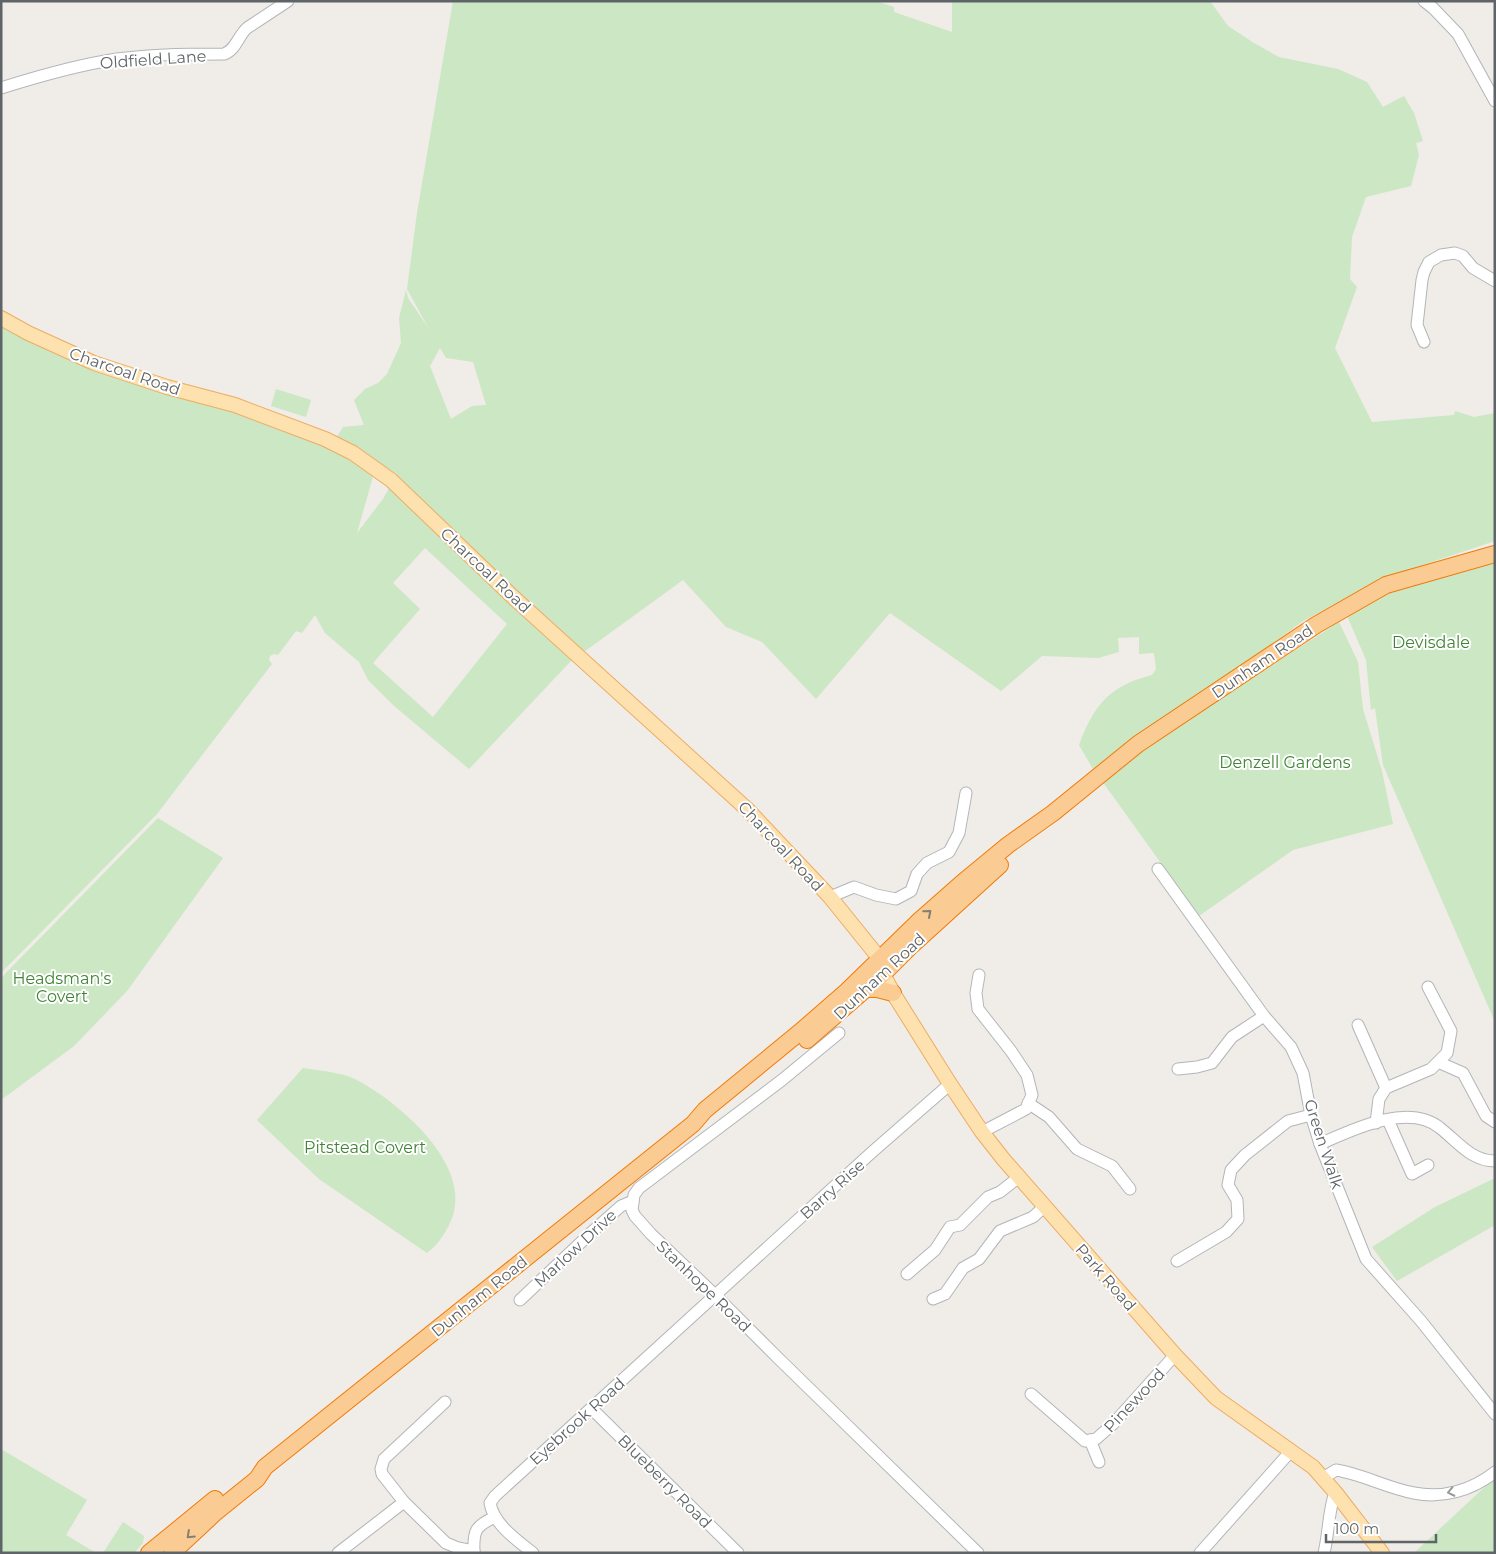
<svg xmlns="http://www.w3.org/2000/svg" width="1496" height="1554" viewBox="0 0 1496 1554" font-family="Montserrat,sans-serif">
<rect width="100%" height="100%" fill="#f0ece7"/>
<g fill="#cbe7c4" fill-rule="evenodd">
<path d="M 453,1 L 876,1 L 894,7 L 894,12 L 952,32 L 952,1 L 1210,1 L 1228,26 L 1254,43 L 1279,57 L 1338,69 L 1367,82 L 1383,107 L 1404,96 L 1414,113 L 1423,141 L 1416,143 L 1419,155 L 1411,186 L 1366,197 L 1352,237 L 1350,279 L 1357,287 L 1335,348 L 1372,422 L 1454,415 L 1455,411 L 1474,417 L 1495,413 L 1495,541 L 1387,577 L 1303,621 L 1234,672 L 1115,752 L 1093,769 L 1079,745 C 1094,705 1109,686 1152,675 L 1156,669 L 1154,653 L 1139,654 L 1139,637 L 1118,638 L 1119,652 L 1098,658 L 1042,656 L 1001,691 L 890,613 L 816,699 L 762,642 L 726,627 L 683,580 L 570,662 L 469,769 L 393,705 L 368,680 L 359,662 L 325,633 L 315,615 L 302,633 L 296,631 L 278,655 L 274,654 L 270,656 L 269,660 L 272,664 L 157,814 L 1,973 L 1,323 C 54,360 122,382 184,398 C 201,402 219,405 235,411 C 283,427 331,446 374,473 L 357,533 L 383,499 L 397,474 L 337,437 L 343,427 L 364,425 L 354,400 L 365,389 L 378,383 L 387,374 L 401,343 L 399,318 L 406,290 L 408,298 L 429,329 L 407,289 L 417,213 ZM 440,348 L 446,358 L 473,362 L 486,405 L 472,406 L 451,419 L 430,366 ZM 425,548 L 507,624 L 433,717 L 373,663 L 420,609 L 393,583 Z"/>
<polygon points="276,389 311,400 306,417 271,406"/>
<polygon points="1495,558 1495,1022 1383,765 1375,708 1371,710 1366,660 1348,618 1348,615 1390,588"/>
<polygon points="1339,622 1358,662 1363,709 1382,771 1393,824 1293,850 1199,916 1102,781 1141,750"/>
<polygon points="158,818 223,858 127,991 74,1046 1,1100 1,978"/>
<path d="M 303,1068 C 316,1070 344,1073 355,1079 C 401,1103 482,1172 447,1229 C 441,1239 436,1246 427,1253 L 319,1179 L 257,1120 Z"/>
<polygon points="1495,1178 1495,1225 1397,1281 1372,1247 1435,1207"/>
<polygon points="1,1449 87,1500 66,1535 96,1553 1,1553"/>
<polygon points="1495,1479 1495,1553 1414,1553 1491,1481"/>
<polygon points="123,1522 144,1536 143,1543 134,1553 103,1553"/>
</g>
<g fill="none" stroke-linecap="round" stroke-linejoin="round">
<g stroke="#b2b6b9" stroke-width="13">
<g id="minor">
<polyline points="1424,1 1433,8 1458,34 1495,101"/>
<path d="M 1,88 C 39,76 77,65 117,59 C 152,54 188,54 224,54 C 236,50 238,36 247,28 L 288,1"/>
<polyline points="1424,342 1417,325 1422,280 1424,272 1429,262 1441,255 1455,253 1463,256 1473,268 1495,281"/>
<polyline points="1158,869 1264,1016 1291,1047 1303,1073 1311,1115 1320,1144 1366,1259 1421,1321 1495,1414"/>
<polyline points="830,897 854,887 876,895 896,899 911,891 917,874 927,863 949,852 959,833 966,793"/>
<polyline points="979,975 976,993 978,1009 1011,1051 1027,1075 1032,1095 1026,1109 982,1132"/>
<polyline points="1358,1025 1386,1088"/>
<polyline points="839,1033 782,1080 639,1188 634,1195 632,1210 635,1216 651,1234 715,1295 778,1358 978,1553"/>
<polyline points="1438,1062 1463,1073 1486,1116 1495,1122"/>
<polyline points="1178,1069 1197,1067 1212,1063 1232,1037 1264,1016"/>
<polyline points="1028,1103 1049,1117 1077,1149 1112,1166 1130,1189"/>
<polyline points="1388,1120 1412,1174 1428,1165"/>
<polyline points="1376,1123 1379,1099 1386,1088 1431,1069 1447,1053 1451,1031 1428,987"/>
<path d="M 1320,1144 C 1352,1130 1408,1102 1440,1128 C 1457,1141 1471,1161 1495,1161"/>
<polyline points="1177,1261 1226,1232 1238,1219 1237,1200 1228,1185 1231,1170 1245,1155 1288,1121 1311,1115"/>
<polyline points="907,1274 935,1250 950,1227 960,1225 988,1197 1000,1192 1019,1177"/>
<polyline points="933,1299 945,1294 963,1268 979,1259 1000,1231 1033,1217 1045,1206"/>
<polyline points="520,1300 594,1230 621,1206 633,1201"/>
<polyline points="1031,1394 1085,1441 1096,1439 1113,1424 1175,1355"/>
<polyline points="445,1402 384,1459 381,1469 382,1474 404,1502 446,1543 458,1548 474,1551"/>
<polyline points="592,1409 738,1553"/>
<polyline points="1090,1440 1099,1462"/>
<path d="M 1323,1478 L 1336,1470 C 1362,1474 1387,1488 1414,1493 C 1443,1499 1472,1490 1495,1472"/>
<polyline points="338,1553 404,1502"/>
<path d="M 474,1553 C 473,1531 475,1526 495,1517"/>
<path d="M 533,1553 C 517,1540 494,1525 490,1503 L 495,1496 L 871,1153 L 950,1084"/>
<polyline points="1200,1553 1290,1452"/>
<path d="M 1324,1553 C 1329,1532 1328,1513 1335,1492"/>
</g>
</g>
<g stroke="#eeac62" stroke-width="16">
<polyline id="major" points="1,318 28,333 94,363 167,387 235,405 325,439 353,453 391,480 513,597 748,810 830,897 880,959 883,974 893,993 950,1084 982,1132 1004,1160 1175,1355 1216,1398 1313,1467 1335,1492 1382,1553"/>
</g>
<g stroke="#f17a06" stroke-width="18">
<g id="highway">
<polyline points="866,989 877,989 893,993"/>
<polyline points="807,1040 883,974 912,945 1000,865"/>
<polyline points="149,1553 215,1499"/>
<polyline points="172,1553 216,1512 257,1479 265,1467 693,1124 705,1110 800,1032 847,991 920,920 962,883 1008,845 1053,813 1138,744 1316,625 1386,585 1495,554"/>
</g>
</g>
<use href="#minor" stroke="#fff" stroke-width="11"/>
<use href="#major" stroke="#fde1af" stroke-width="14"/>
<use href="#highway" stroke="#facc94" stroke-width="16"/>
</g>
<defs><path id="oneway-chevron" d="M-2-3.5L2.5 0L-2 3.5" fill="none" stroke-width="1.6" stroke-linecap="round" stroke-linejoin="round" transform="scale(1.25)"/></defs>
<g stroke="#857e72">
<use href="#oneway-chevron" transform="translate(928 913) rotate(-41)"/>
<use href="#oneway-chevron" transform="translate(190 1535) rotate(137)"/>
</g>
<use stroke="#969a9c" href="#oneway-chevron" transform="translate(1451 1492) rotate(168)"/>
<g text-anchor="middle" stroke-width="4" stroke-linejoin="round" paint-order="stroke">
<g font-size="16" fill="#5e6467" stroke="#fff">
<text transform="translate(153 59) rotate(-4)" y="6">Oldfield Lane</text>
<text transform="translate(125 371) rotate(19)" y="6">Charcoal Road</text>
<text transform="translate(486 570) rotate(43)" y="6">Charcoal Road</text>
<text transform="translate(1262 661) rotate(-34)" y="6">Dunham Road</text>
<text transform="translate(781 846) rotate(47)" y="6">Charcoal Road</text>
<text transform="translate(879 976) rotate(-43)" y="6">Dunham Road</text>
<text transform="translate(1324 1144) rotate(72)" y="6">Green Walk</text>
<text transform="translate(832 1189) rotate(-42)" y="6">Barry Rise</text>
<text transform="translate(575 1248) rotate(-43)" y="6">Marlow Drive</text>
<text transform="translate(1106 1277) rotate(49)" y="6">Park Road</text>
<text transform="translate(704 1286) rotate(44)" y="6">Stanhope Road</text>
<text transform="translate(479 1296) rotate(-39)" y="6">Dunham Road</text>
<text transform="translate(1134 1400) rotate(-47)" y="6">Pinewood</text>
<text transform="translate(577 1421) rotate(-42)" y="6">Eyebrook Road</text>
<text transform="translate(665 1481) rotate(45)" y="6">Blueberry Road</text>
</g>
<g font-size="16" fill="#428437" stroke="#fff">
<text x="1431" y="648">Devisdale</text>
<text x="1285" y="768">Denzell Gardens</text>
<text x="62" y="984">Headsman's<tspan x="62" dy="18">Covert</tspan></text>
<text x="365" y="1153">Pitstead Covert</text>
</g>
</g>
<rect width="1496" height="1554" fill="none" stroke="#5e6467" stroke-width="5"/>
<path d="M1326 1534v8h110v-8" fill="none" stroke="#5e6467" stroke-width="2.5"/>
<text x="1334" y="1534" font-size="15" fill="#5e6467" stroke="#ffffff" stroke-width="4" paint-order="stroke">100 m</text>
</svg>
